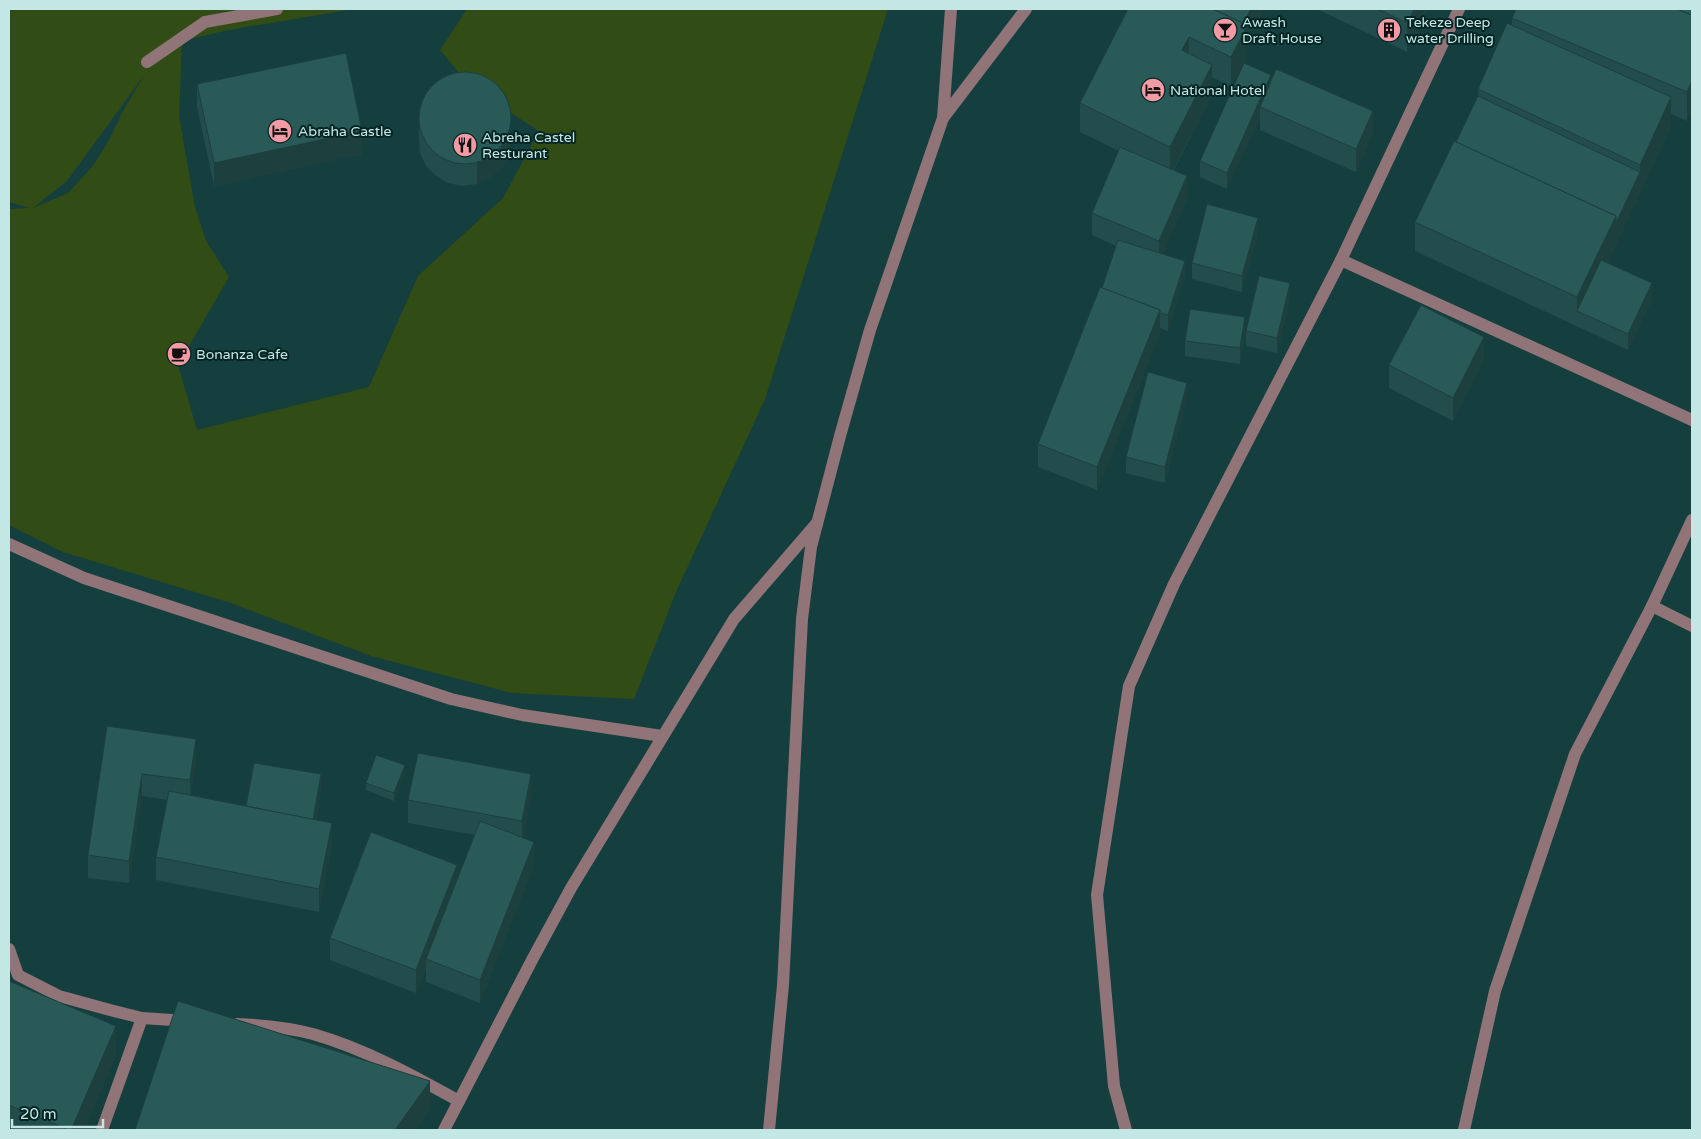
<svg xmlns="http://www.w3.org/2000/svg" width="1701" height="1139" viewBox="0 0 1701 1139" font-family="'Varela Round',sans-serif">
<rect width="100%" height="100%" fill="#153f3e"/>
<path fill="#314c14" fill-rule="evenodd" d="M 9,9 L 354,9 L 228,30 L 182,41 L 179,116 L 195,207 L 206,241 L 229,277 L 178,365 L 197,430 L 369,387 L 418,276 L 503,198 L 539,131 L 471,87 L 440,50 L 467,9 L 888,9 L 765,399 L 676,592 L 634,699 L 512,693 L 371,656 L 231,603 L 63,552 L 9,525 L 9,209 L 29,208 L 9,202 ZM 145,74 L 123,111 L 107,144 L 92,167 L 68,193 L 33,208 L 67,181 Z"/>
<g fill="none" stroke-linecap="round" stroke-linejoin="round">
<g stroke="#907477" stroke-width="12">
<polyline points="147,62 205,22 277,9"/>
<polyline points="943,118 1026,9"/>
<polyline points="1341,260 1692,420"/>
<polyline points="9,544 84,578 451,699 522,715 662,736"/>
<polyline points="1652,606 1692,626"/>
<polyline points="9,949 18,975 59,996 110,1010 142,1018 187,1021"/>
<path d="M 237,1024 C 261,1025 290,1028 313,1034 C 365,1049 412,1075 459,1101"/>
<polyline points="102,1130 142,1018"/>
<polyline points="444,1130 532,960 571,888 734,619 817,523"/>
<polyline points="769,1130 783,985 802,619 811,547 840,436 870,330 943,118 951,9"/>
<polyline points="1126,1130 1114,1086 1097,895 1129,686 1174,584 1341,260 1459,9"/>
<polyline points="1464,1130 1495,991 1575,754 1652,606 1692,520"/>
</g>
</g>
<g fill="#234d4c">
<polygon points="1128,9 1263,9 1246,42 1246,57 1231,87 1212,77 1212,94 1174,170 1187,198 1163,254 1185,276 1168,331 1160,328 1160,333 1097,490 1038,467 1038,444 1102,288 1116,246 1092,235 1092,213 1119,151 1080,132 1080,103"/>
<polygon points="1317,9 1428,9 1407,52"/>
<polygon points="1692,9 1687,121 1671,114 1671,126 1640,194 1607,263 1652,299 1628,350 1415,251 1415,222 1456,142 1478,96 1478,89 1512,25 1512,18"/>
<polygon points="1271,81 1373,133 1356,172 1260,130 1260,116 1227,189 1200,177 1200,161"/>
<polygon points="197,84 362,154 214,186 197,107"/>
<polygon points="419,115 511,138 509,153 502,168 490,178 477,184 462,186 448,183 436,176 426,166 420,153 419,138"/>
<polygon points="1258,233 1242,292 1192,279 1192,263"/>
<polygon points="1290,299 1277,353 1246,346 1246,331"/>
<polygon points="1245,332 1240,364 1185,356 1185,341"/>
<polygon points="1484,360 1453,421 1389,388 1389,365"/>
<polygon points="1187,398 1165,483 1126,473 1126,457"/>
<polygon points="107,726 196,762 191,795 246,806 321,790 316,820 332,846 319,912 156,880 156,857 167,800 142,796 129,883 88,878 88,855"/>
<polygon points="405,773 394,801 366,790 366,783"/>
<polygon points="531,797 523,838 534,865 480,1003 426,982 426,968 416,993 330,960 330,938 457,881 475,835 408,823 408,800"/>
<polygon points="9,981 116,1055 84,1130 9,1130"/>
</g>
<g fill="#1d3f3e">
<polygon points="1251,9 1263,9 1246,42 1246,57 1231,87 1231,57 1241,28"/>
<polygon points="1414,9 1428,9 1407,52 1407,23"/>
<polygon points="1189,37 1189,66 1182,50"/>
<polygon points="1212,65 1212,94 1170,176 1170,147"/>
<polygon points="1271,75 1271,91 1260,107 1260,116 1227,189 1227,173"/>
<polygon points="1692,80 1692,110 1687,121 1687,92"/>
<polygon points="1671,97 1671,126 1640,194 1616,246 1616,223 1640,172 1640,165"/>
<polygon points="1373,111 1373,133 1356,172 1356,149"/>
<polygon points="511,115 511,138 509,153 502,168 490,178 477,184 477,161"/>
<polygon points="362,131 362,154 214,186 214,163"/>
<polygon points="1187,176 1187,198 1159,264 1159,241"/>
<polygon points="1616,216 1616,246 1583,314 1577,311 1577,297"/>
<polygon points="1258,218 1258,233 1242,292 1242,276"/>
<polygon points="1185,261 1185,276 1168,331 1168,315"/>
<polygon points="1290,283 1290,299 1277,353 1277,338"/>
<polygon points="1652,283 1652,299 1628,350 1628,334"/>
<polygon points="1160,310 1160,333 1097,490 1097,467"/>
<polygon points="1245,317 1245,332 1240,364 1240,348"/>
<polygon points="1484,337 1484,360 1453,421 1453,398"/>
<polygon points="1187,383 1187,398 1165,483 1165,467"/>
<polygon points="196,739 196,762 190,803 190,780"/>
<polygon points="405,765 405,773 394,801 394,793"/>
<polygon points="142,774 142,796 129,883 129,861"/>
<polygon points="321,774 321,790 313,835 313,820"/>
<polygon points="531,774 531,797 522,844 522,821"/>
<polygon points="332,823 332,846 319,912 319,889"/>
<polygon points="534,842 534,865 480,1003 480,980"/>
<polygon points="457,865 457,888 426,959 426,968 416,993 416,970"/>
<polygon points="116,1026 116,1055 84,1130 71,1130"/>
<polygon points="430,1081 430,1110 415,1130 395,1130"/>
</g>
<g fill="#295a58" stroke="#1d3f3e">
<polygon points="1128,9 1213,9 1241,22 1246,28 1231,57 1189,37 1182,50 1212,65 1170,147 1080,103"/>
<polygon points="1213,9 1251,9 1243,24 1241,22"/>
<polygon points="1378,9 1414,9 1407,23"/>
<polygon points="1516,9 1677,9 1692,15 1692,80 1687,92 1512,18"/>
<polygon points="1677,9 1692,9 1692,15"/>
<polygon points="1507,23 1671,97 1640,165 1478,89"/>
<polygon points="346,53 362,131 214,163 197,84"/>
<polygon points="1244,63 1271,75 1227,173 1200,161"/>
<polygon points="1276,69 1373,111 1356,149 1260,107"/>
<circle cx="465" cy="118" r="46"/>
<polygon points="1478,96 1640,172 1616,223 1616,216 1456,142"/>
<polygon points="1454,141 1616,216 1577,297 1415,222"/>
<polygon points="1120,147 1187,176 1159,241 1092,213"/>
<polygon points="1207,204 1258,218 1242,276 1192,263"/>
<polygon points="1118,240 1185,261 1168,315 1160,313 1160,310 1102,288"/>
<polygon points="1601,260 1652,283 1628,334 1577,311"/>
<polygon points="1259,276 1290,283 1277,338 1246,331"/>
<polygon points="1100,287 1160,310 1097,467 1038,444"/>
<polygon points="1421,305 1484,337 1453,398 1389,365"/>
<polygon points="1190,309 1245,317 1240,348 1185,341"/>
<polygon points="1148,372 1187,383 1165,467 1126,457"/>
<polygon points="107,726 196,739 190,780 142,774 129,861 88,855"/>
<polygon points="418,753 531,774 522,821 408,800"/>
<polygon points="376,755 405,765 394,793 366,783"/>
<polygon points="254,763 321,774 313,820 246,806"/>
<polygon points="169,791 332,823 319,889 156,857"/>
<polygon points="480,821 534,842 480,980 426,959"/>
<polygon points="371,832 457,865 416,970 330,938"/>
<polygon points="9,981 116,1026 71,1130 69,1130 9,1105"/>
<polygon points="178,1001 430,1081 395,1130 135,1130"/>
</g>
<defs>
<g id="bar-disc" transform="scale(1.25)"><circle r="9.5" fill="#f49aa5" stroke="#032524"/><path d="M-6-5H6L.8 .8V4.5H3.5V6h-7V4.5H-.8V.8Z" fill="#111"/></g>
<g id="building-disc" transform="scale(1.25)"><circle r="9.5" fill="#f49aa5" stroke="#032524"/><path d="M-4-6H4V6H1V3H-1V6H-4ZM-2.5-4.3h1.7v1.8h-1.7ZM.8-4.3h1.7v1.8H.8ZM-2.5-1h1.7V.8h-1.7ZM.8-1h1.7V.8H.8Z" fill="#111"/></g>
<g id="hotel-disc" transform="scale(1.25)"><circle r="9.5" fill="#f49aa5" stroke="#032524"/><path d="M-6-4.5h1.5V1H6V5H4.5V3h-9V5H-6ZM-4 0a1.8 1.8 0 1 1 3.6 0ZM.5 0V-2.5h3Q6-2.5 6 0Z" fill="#111"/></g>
<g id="restaurant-disc" transform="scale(1.25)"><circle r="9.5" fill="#f49aa5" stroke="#032524"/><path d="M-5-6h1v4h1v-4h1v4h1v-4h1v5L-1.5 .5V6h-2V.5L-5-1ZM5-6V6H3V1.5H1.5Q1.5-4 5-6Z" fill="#111"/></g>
<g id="cafe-disc" transform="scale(1.25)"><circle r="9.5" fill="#f49aa5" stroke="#032524"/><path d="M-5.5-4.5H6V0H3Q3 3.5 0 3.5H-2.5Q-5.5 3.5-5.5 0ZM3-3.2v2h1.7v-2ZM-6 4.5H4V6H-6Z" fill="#111"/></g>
</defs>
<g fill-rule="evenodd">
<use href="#bar-disc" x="1225" y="30"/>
<use href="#building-disc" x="1389" y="30"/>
<use href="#hotel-disc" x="1153" y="90"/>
<use href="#hotel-disc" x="280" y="131"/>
<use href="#restaurant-disc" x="465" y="145"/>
<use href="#cafe-disc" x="179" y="354"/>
</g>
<g text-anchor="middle" stroke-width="4" stroke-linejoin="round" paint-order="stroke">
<g font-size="14" fill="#c2e7e5" stroke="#032524" text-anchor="start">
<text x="1242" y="27">Awash<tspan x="1242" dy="16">Draft House</tspan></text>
<text x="1406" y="27">Tekeze Deep<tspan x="1406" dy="16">water Drilling</tspan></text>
<text x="1170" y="95">National Hotel</text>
<text x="298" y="136">Abraha Castle</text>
<text x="482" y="142">Abreha Castel<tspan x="482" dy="16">Resturant</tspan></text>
<text x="196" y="359">Bonanza Cafe</text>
</g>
</g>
<rect width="1701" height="1139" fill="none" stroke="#c2e7e5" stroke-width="20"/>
<path d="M12 1119v8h91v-8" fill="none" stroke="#c2e7e5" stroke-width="2.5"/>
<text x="20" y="1119" font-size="15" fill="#c2e7e5" stroke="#032524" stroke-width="4" paint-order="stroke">20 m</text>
</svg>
